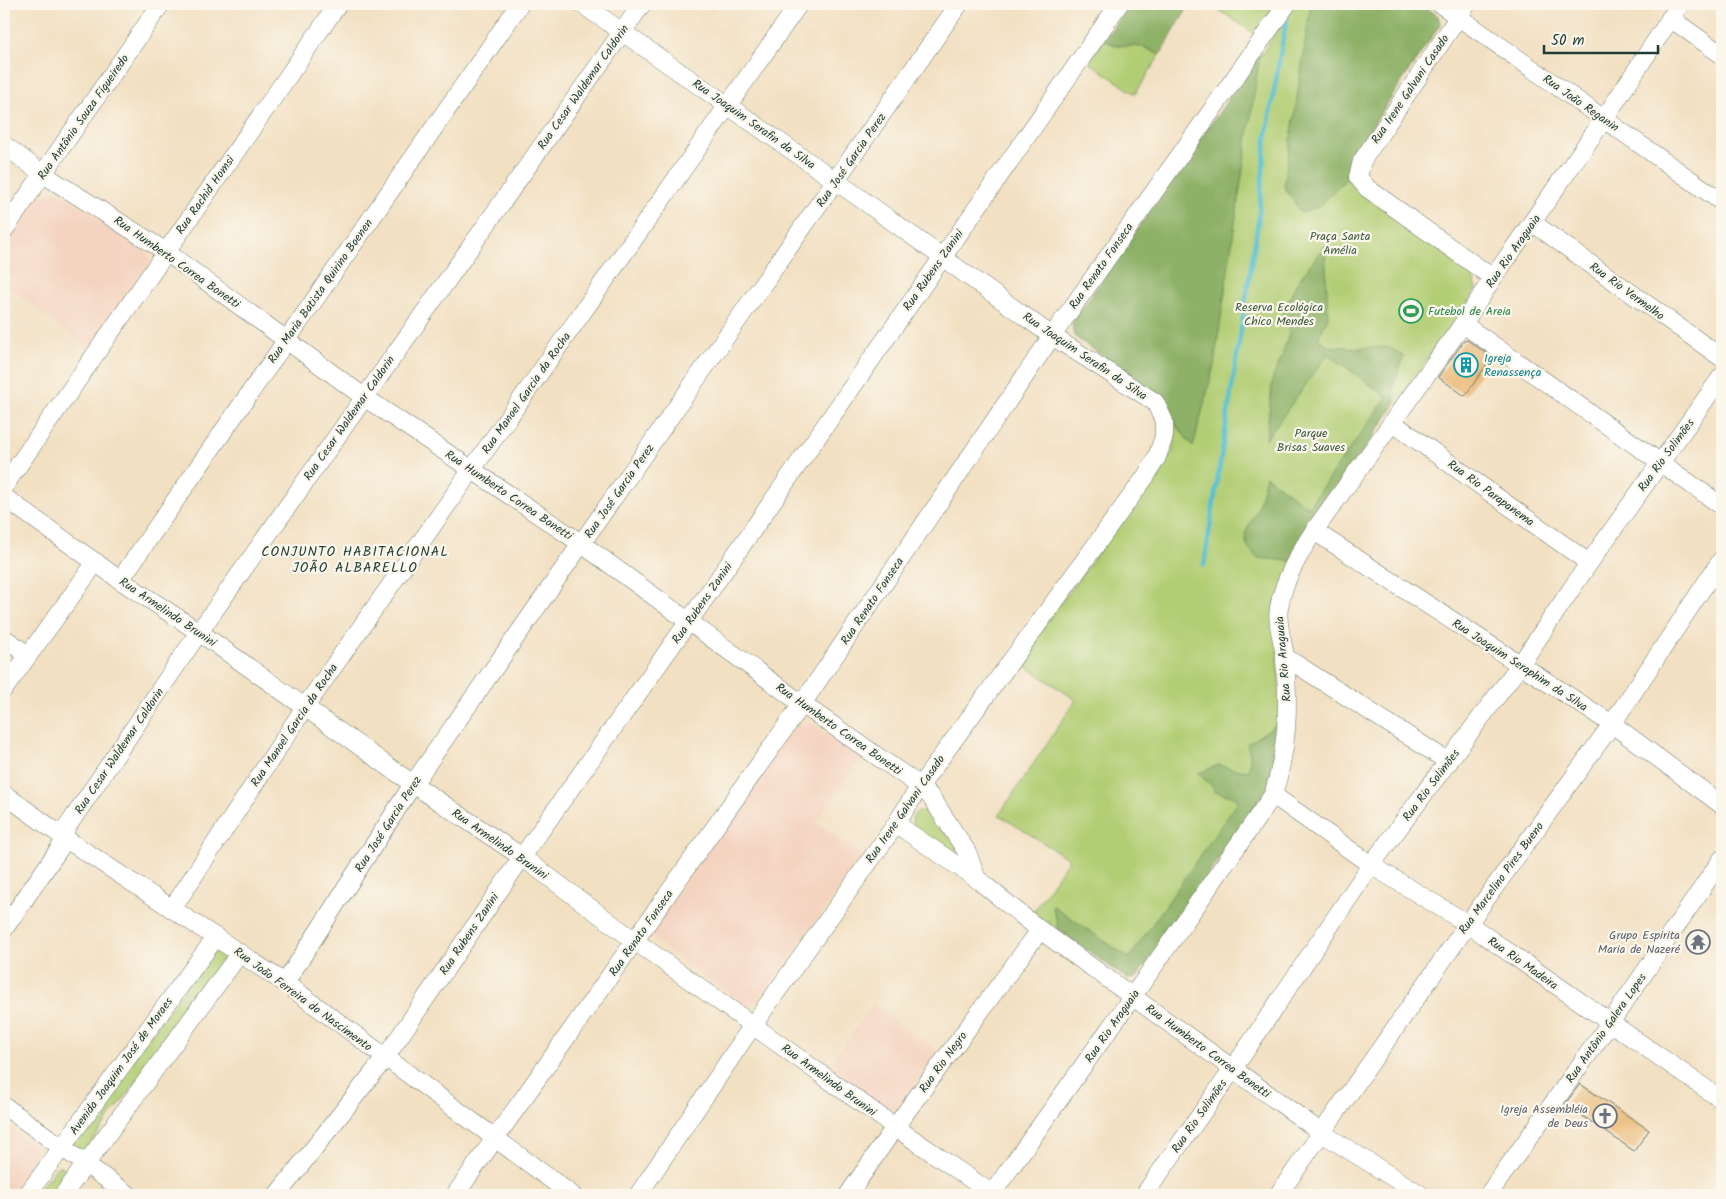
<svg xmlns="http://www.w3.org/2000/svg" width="1726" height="1199" viewBox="0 0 1726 1199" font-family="Kalam,sans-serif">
<rect width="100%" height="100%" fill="#fbf7ec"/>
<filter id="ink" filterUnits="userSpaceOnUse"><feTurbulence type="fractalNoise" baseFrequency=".02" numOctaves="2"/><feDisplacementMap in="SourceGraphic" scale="10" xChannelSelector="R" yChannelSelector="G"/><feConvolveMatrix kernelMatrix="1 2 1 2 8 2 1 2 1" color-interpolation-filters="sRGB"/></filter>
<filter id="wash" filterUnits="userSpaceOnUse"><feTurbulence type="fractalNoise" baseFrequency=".0096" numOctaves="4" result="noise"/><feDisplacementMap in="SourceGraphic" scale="20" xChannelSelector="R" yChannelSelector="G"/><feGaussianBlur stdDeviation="1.12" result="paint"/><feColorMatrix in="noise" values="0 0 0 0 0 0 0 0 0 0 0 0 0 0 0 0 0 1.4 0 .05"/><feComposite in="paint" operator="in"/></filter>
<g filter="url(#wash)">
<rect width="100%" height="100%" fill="#f2e0c2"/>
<g fill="#f4d3c0">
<polygon points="58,192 146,248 150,262 89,350 4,283 4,245 39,196"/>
<polygon points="801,724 813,724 861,758 816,822 863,856 757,1001 751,1004 744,1005 655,941 650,932 788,733"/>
<polygon points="873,1005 938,1052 902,1103 893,1108 879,1107 826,1069"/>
<polygon points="4,1123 33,1143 41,1163 17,1195 4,1195"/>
</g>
<g fill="#b2ce74" stroke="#688654">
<polygon points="1210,4 1276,4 1255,34"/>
<path d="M 1295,4 L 1421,4 L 1438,16 L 1440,24 L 1349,161 L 1348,177 L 1359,192 L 1472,273 L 1476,290 L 1335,489 L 1294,553 L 1277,658 L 1282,721 L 1275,771 L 1128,979 L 1033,912 L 1069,859 L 999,815 L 1076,700 L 1018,661 L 1172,453 C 1173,445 1177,431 1175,423 C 1170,399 1095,351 1074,336 Z"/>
<polygon points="1104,40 1115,45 1144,47 1160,55 1135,94 1089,62"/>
<path d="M 918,811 L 925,811 L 931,815 L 963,854 L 963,861 L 914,828 C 911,820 911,817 918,811 Z"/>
<polygon points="213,951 221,953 225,961 82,1155 71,1142"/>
<polygon points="58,1166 62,1166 67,1173 66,1177 53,1195 35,1195"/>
</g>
<g fill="#8db166" stroke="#56774d">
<polygon points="1129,4 1190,4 1160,55 1144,47 1115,45 1104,40"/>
<polygon points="1311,4 1421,4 1438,16 1440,24 1349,161 1348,177 1320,206 1301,213 1284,186"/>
<polygon points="1260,54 1214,365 1193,447 1175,423 1166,407 1117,366 1074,336 1072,323"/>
<polygon points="1325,245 1328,317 1318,338 1328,346 1360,348 1389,347 1404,357 1393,385 1394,402 1396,403 1290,561 1257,558 1247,546 1245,534 1258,508 1266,476 1308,507 1387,397 1328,354 1266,439 1273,377 1282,357 1289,333 1282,315 1296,284"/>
<polygon points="1282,721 1267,791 1136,978 1128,979 1059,930 1052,905 1129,958 1230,813 1238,803 1236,797 1215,792 1211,785 1198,773 1219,765 1233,769 1249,771 1250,754 1247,744"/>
</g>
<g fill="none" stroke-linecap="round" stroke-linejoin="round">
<polyline stroke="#53becf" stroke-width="4.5" points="1204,565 1258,222 1266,139 1287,15"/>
</g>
<g id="blocks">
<g fill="#e8b56e">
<polygon points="1467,340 1492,357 1465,396 1438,377 1464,341"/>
<polygon points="1580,1084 1649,1130 1634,1151 1565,1104"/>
</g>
</g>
</g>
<g filter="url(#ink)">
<use href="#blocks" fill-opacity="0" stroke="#697666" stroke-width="1"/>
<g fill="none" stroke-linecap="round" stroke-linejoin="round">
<g stroke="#697666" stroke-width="19">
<g id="minor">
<polyline points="582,4 836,181 1052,336 1155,402 1164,421 1164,436 1157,457 1146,476 920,786 896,824 753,1025 638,1195"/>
<polyline points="1440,4 1722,202"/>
<polyline points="1467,4 1362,161 1358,177 1367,188 1493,278"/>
<polyline points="1670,18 1722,55"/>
<polyline points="4,145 43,174 165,251 364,397 582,544 802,704 920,786 931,797 967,852 977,879"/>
<polyline points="1533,223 1722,358"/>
<polyline points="4,230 161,4"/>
<polyline points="1463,324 1722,506"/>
<polyline points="1393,423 1589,563"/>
<polyline points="4,486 338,4"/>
<polyline points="4,497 120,580 199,632 413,784 522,857 635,941 895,1127 994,1195"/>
<polyline points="1314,531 1612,724 1722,805"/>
<polyline points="120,580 520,4"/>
<polyline points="4,638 28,655"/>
<polyline points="1285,657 1449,762"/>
<polyline points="4,689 96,562"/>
<polyline points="4,794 66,839 285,983 572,1195"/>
<polyline points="1273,795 1371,865 1468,924 1722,1100"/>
<polyline points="896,824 977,879 1040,930 1322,1133 1421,1195"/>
<polyline points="61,836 199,632 642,4"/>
<polyline points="172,909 305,707 799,4"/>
<polyline points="4,929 66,839"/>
<polyline points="285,983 413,784 959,4"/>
<polyline points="4,1106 129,1195"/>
<polyline points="27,1195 216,937"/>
<polyline points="63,1195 240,953"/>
<polyline points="277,1195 385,1058 522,857 689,621 1119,4"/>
<polyline points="455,1195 802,704 1052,336 1287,4"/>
<polyline points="848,1195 895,1127 1040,930"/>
<path d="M 991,1195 L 1133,996 L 1273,795 C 1288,748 1289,708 1285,659 C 1284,641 1276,627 1279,607 C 1284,579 1299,554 1314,531 L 1463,324 L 1493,278 L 1604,119 L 1680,4"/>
<polyline points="1144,1195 1233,1069 1371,865 1520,665 1589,563 1722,376"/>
<polyline points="1278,1195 1468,924 1612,724 1722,559"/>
<polyline points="1488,1195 1610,1023 1722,859"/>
</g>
</g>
<use href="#minor" stroke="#fff" stroke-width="18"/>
</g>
</g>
<defs>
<g id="stadium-ring" transform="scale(1.25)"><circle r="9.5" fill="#fbf7ec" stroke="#2e9e5b" stroke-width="1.5"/><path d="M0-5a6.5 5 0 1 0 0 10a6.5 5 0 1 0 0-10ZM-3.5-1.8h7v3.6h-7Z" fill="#2e9e5b"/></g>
<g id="building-ring" transform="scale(1.25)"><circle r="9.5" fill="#fbf7ec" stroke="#0f9aa8" stroke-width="1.5"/><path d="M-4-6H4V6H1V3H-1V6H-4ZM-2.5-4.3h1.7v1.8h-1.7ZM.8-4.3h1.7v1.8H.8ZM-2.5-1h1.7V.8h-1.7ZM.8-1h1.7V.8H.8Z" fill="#0f9aa8"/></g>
<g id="temple-ring" transform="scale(1.25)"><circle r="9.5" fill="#fbf7ec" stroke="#6b7280" stroke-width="1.5"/><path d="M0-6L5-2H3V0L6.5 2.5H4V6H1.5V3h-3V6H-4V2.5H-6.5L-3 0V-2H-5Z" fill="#6b7280"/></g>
<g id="church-ring" transform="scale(1.25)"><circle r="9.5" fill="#fbf7ec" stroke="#6b7280" stroke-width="1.5"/><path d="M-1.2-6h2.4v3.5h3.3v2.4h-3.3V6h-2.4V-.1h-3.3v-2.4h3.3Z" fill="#6b7280"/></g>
</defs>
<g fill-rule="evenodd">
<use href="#stadium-ring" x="1411" y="311"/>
<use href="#building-ring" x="1466" y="365"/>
<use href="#temple-ring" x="1698" y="942"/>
<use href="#church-ring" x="1605" y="1116"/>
</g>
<g text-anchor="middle" stroke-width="4.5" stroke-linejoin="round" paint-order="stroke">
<g font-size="12" fill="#1f3d34" stroke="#fbf7ec">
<text transform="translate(583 87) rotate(-55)" y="4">Rua Cesar Waldemar Caldorin</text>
<text transform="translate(1410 89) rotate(-56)" y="4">Rua Irene Galvani Casado</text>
<text transform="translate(1581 103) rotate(35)" y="4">Rua João Reganin</text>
<text transform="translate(83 117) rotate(-55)" y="4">Rua Antônio Souza Figueiredo</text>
<text transform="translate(754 124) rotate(35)" y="4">Rua Joaquim Serafin da Silva</text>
<text transform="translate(851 160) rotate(-55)" y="4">Rua José Garcia Perez</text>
<text transform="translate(205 195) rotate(-55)" y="4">Rua Rachid Homsi</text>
<text transform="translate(1513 251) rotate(-55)" y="4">Rua Rio Araguaia</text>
<text transform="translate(177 262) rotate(35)" y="4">Rua Humberto Correa Bonetti</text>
<text transform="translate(1101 266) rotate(-55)" y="4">Rua Renato Fonseca</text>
<text transform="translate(933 270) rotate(-55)" y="4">Rua Rubens Zanini</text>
<text transform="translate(320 291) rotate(-55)" y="4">Rua Maria Batista Quirino Boenen</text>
<text transform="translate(1627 291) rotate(36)" y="4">Rua Rio Vermelho</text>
<text transform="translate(1085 356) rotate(34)" y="4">Rua Joaquim Serafin da Silva</text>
<text transform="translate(526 393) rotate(-55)" y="4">Rua Manoel Garcia da Rocha</text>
<text transform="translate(349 418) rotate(-55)" y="4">Rua Cesar Waldemar Caldorin</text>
<text transform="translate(1666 455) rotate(-54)" y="4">Rua Rio Solimões</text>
<text transform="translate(619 491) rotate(-55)" y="4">Rua José Garcia Perez</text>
<text transform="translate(1491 493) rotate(36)" y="4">Rua Rio Parapanema</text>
<text transform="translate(509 495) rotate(34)" y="4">Rua Humberto Correa Bonetti</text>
<text transform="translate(872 601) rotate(-56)" y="4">Rua Renato Fonseca</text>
<text transform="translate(702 603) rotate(-55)" y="4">Rua Rubens Zanini</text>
<text transform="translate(168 612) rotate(34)" y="4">Rua Armelindo Brunini</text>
<text transform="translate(1283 659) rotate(-95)" y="4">Rua Rio Araguaia</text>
<text transform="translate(1520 665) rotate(33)" y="4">Rua Joaquim Seraphim da Silva</text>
<text transform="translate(294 725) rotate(-56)" y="4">Rua Manoel Garcia da Rocha</text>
<text transform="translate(839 729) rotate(35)" y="4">Rua Humberto Correa Bonetti</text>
<text transform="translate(119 751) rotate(-56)" y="4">Rua Cesar Waldemar Caldorin</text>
<text transform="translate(1431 785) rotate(-53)" y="4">Rua Rio Solimões</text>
<text transform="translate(905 809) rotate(-55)" y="4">Rua Irene Galvani Casado</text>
<text transform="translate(388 824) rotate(-57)" y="4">Rua José Garcia Perez</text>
<text transform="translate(500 844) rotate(35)" y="4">Rua Armelindo Brunini</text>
<text transform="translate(1501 878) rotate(-54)" y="4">Rua Marcelino Pires Bueno</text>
<text transform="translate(641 933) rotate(-55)" y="4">Rua Renato Fonseca</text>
<text transform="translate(469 934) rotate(-56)" y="4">Rua Rubens Zanini</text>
<text transform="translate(1523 963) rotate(35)" y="4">Rua Rio Madeira</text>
<text transform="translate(303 999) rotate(36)" y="4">Rua João Ferreira do Nascimento</text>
<text transform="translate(1112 1026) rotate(-55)" y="4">Rua Rio Araguaia</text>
<text transform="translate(1606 1028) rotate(-55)" y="4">Rua Antônio Galera Lopes</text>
<text transform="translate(1208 1051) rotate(36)" y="4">Rua Humberto Correa Bonetti</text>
<text transform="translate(943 1062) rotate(-54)" y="4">Rua Rio Negro</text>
<text transform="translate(121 1066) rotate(-54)" y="4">Avenida Joaquim José de Moraes</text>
<text transform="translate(829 1080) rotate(36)" y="4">Rua Armelindo Brunini</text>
<text transform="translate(1199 1116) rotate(-55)" y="4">Rua Rio Solimões</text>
</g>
<g font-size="12" fill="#3c5a41" stroke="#fbf7ec">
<text x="1340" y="240">Praça Santa<tspan x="1340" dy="14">Amélia</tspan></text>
<text x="1279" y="311">Reserva Ecológica<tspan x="1279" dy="14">Chico Mendes</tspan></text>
<text x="1311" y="437">Parque<tspan x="1311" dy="14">Brisas Suaves</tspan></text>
</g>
<g font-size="12" fill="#27864d" stroke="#fbf7ec" text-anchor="start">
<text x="1428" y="315">Futebol de Areia</text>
</g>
<g font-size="12" fill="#0d838f" stroke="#fbf7ec" text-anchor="start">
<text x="1484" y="362">Igreja<tspan x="1484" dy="14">Renassença</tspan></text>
</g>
<g font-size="12" fill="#5b616d" stroke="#fbf7ec" text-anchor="end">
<text x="1680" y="939">Grupo Espirita<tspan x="1680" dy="14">Maria de Nazeré</tspan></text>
<text x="1588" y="1113">Igreja Assembléia<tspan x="1588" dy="14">de Deus</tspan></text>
</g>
<g font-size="14" letter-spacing="1" fill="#1f3d34" stroke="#fbf7ec">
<text x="355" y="556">CONJUNTO HABITACIONAL<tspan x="355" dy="16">JOÃO ALBARELLO</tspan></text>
</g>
</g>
<rect width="1726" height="1199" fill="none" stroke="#fbf7ec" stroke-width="20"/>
<path d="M1544 45v8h114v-8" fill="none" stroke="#1f3d34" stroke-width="2.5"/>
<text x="1551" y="45" font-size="15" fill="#1f3d34" stroke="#fbf7ec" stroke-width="4" paint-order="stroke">50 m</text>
</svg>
